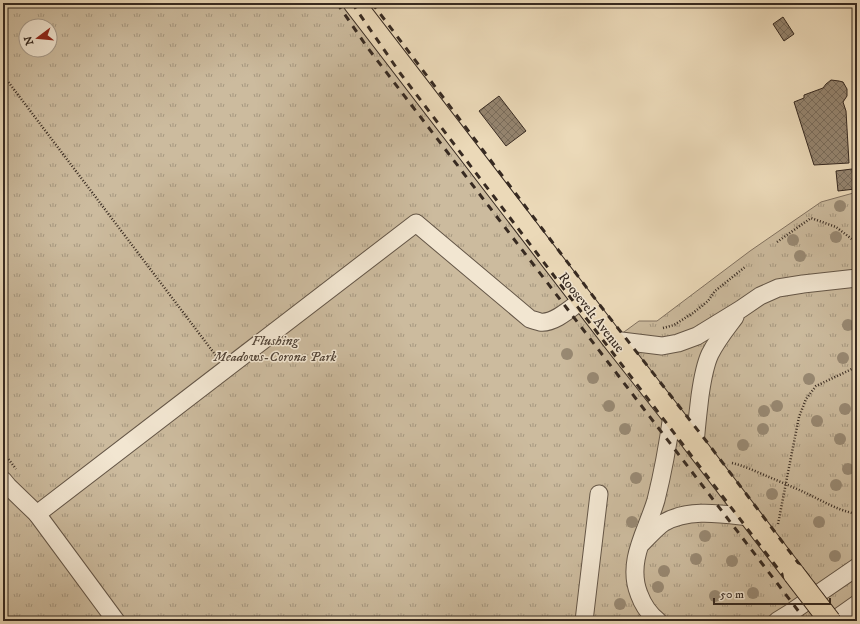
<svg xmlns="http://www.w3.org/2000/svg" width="860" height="624" viewBox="0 0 860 624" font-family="'IM FELL DW Pica',serif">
<defs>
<pattern id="grass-tufts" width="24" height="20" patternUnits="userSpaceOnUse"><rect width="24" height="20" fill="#ccbb9e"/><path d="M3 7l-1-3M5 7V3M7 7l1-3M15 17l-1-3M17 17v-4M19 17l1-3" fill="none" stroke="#a69880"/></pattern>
<pattern id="building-cross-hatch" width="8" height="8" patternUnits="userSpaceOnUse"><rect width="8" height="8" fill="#958570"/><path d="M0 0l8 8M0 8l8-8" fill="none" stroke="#7a6d5c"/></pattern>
</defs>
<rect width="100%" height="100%" fill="#ebd9b8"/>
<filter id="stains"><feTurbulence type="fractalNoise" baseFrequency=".005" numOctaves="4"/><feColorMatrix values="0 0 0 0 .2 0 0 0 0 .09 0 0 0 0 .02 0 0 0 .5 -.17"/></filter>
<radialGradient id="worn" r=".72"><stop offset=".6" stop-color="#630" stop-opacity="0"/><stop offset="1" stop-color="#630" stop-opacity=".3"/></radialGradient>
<path fill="url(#grass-tufts)" stroke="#827260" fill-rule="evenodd" d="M 3,3 L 354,3 L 613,340 L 639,321 L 657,321 L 750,251 L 821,202 L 857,192 L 857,621 L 3,621 ZM 26,26 L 50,26 L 50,50 L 26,50 Z"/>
<g fill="url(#building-cross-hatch)" stroke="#372a21">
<polygon points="783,17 794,34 784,41 773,24"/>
<polygon points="831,80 839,81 843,82 847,89 847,96 843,102 846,111 849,163 814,165 794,102 804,98 804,95 823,88 826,84"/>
<polygon points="499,96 526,131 506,146 479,111"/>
<polygon points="852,169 855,189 838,191 836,171"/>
</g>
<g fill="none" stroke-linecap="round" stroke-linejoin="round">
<g stroke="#645647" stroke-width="19">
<g id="minor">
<polyline points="613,340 662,346 678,343 697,336 741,309 760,296 778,288 803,284 857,278"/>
<path d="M 695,446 C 696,429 698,413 700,396 C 702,382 704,367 710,354 C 717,340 726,329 735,317"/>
<polyline points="3,480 8,486 37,514 116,621"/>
<path d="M 37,514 L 416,223 L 530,319 C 533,320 537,321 540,322 C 554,324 571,308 582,300"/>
<path d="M 642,543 C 649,536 656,528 663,523 C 689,508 722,514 750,517"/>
<polyline points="584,621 599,494"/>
<path d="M 658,621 C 649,614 643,605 639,594 C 626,561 647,531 656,500 C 663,472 668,444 672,415"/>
<polyline points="777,621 790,613 857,567"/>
<polyline points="833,621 857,604"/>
</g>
</g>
<g stroke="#372a21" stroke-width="23">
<polyline id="major" points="354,3 613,340 672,415 794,574"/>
</g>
<g stroke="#372a21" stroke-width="2.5" stroke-dasharray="1 2" stroke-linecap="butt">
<polyline points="3,75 217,357"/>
<polyline points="777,242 811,218 836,227 857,243"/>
<polyline points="663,328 674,325 693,313 708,301 715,291 745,267"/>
<polyline points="3,452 16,469"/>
<path d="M 732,463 C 745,466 757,472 769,477 C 783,483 798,489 812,496 C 826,503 840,511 857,514"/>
<polyline points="778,524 792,452 799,417 806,399 816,386 852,369 857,366"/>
</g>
<use href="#minor" stroke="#f2e6d1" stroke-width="17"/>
<use href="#major" stroke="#ebd9b8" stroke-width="21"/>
<g stroke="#372a21" stroke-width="3" stroke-dasharray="7 7" stroke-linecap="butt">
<polyline points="337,3 367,47 806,621"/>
<polyline points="352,3 400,73 583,314 818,621"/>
<polyline points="372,3 599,304 707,442 842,621"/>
</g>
<g stroke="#372a21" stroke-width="23" stroke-linecap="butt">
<polyline id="major-bridge" points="794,574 830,621"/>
</g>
<use href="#major-bridge" stroke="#ebd9b8" stroke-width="21"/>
</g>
<g fill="#988973">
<circle cx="840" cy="206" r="6"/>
<circle cx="836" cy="237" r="6"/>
<circle cx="793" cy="240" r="6"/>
<circle cx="800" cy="256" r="6"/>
<circle cx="848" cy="325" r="6"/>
<circle cx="567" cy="354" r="6"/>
<circle cx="843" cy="358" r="6"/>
<circle cx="593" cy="378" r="6"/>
<circle cx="809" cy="379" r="6"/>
<circle cx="609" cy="406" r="6"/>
<circle cx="777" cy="406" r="6"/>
<circle cx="845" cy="409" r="6"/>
<circle cx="764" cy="411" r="6"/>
<circle cx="817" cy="421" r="6"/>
<circle cx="625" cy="429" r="6"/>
<circle cx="763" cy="429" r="6"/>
<circle cx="840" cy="439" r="6"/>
<circle cx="743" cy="445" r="6"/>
<circle cx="848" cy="469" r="6"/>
<circle cx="636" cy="478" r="6"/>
<circle cx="836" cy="485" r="6"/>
<circle cx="772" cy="494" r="6"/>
<circle cx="632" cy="522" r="6"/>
<circle cx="819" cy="522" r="6"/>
<circle cx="705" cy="536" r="6"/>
<circle cx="835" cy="556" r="6"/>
<circle cx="696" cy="559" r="6"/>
<circle cx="732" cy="561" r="6"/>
<circle cx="664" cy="571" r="6"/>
<circle cx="658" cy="587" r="6"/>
<circle cx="753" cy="593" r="6"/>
<circle cx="715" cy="596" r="6"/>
<circle cx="620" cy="604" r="6"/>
</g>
<g text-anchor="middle" stroke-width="3" stroke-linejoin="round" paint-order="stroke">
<g font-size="14" fill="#372a21" stroke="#f2e6d1">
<text transform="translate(592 312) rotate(52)" y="5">Roosevelt Avenue</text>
</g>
<g font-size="14" font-style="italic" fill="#55473a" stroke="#f2e6d1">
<text x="275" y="345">Flushing<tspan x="275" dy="16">Meadows-Corona Park</tspan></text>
</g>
</g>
<rect width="860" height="624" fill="none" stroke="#ebd9b8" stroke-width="16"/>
<rect x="4" y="4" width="852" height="616" fill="none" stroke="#372a21" stroke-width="2"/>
<rect x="8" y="8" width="844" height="608" fill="none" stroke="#372a21"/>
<g transform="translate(38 38) rotate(254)"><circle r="19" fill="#f2e6d1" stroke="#a79b8b"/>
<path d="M0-3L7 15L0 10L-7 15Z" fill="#8f2418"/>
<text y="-6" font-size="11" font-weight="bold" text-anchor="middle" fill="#372a21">N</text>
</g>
<path d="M714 598v6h116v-6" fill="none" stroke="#372a21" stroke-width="2"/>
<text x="720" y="598" font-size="12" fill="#372a21" stroke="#f2e6d1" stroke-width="3" paint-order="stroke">50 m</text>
<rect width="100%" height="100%" filter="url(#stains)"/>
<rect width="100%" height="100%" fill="url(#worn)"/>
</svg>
